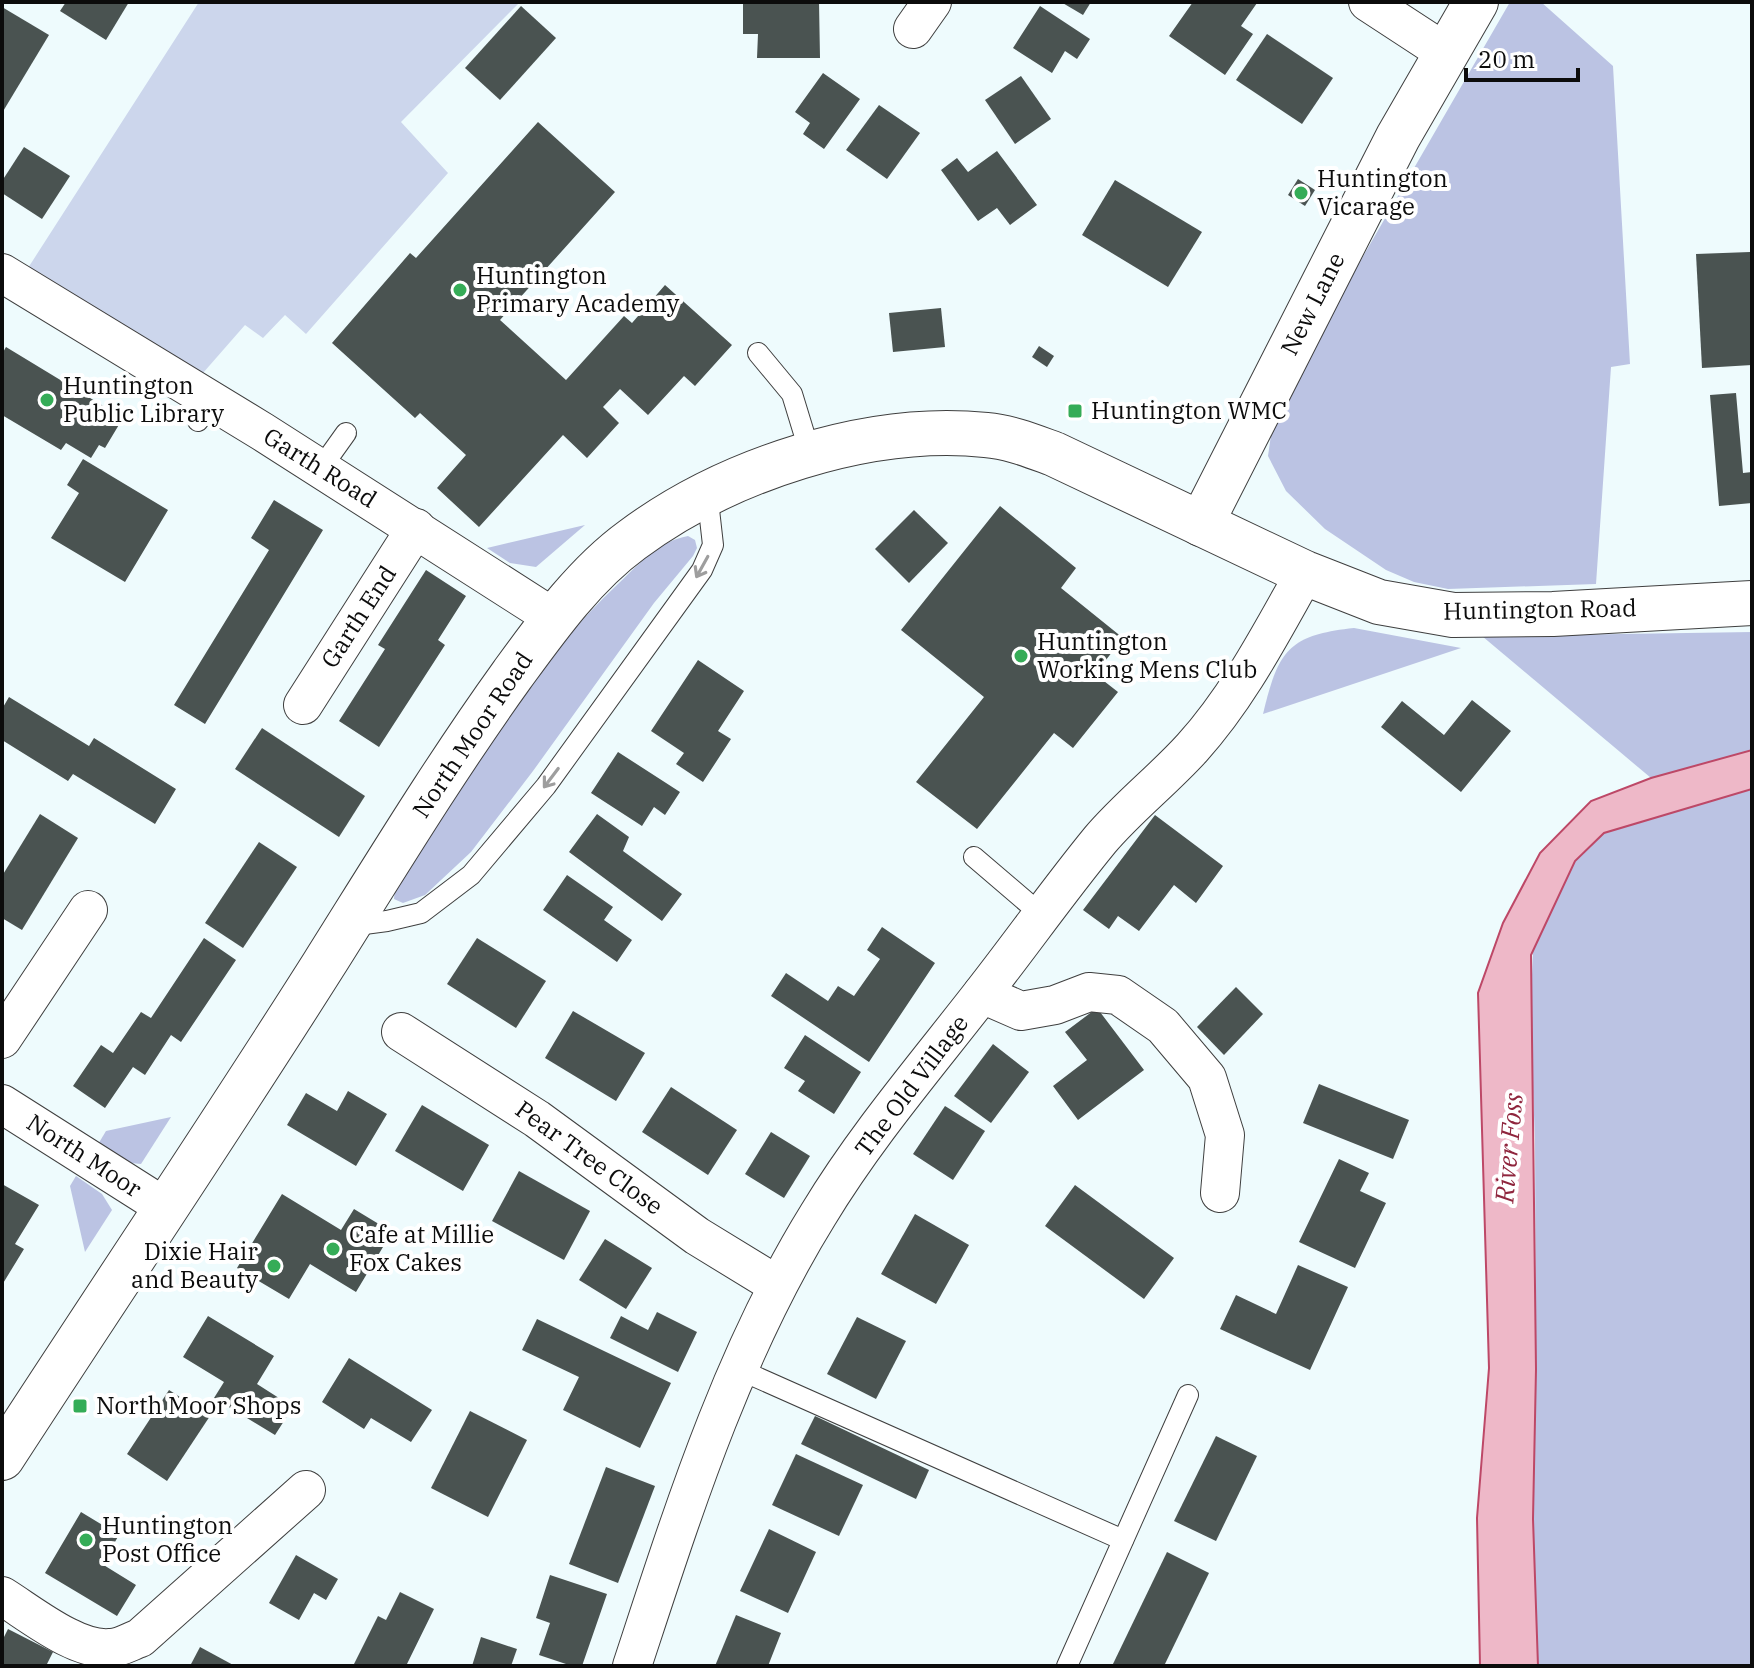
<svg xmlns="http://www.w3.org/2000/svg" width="1754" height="1668" viewBox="0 0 1754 1668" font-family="'IBM Plex Serif',serif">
<rect width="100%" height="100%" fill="#eefbfd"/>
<g fill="#bbc3e3">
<polygon points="1510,2 1541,2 1613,66 1630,364 1611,367 1596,584 1448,589 1414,582 1386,570 1325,529 1286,491 1268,456 1273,421 1317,336"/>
<polygon points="585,525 536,567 510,563 487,548"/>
<path d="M 688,536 L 695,540 L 697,548 L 693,556 L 654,603 L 533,771 L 471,852 L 425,895 L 403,903 L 394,899 L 395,887 C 463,781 526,670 619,583 C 639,564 659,541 688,536 Z"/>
<path d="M 1354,628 L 1461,648 L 1263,714 C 1278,651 1288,635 1354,628 Z"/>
<polygon points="1752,632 1752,750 1651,778 1482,636"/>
<polygon points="1752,788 1752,1666 1538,1666 1533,1519 1536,1369 1535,1138 1530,1022 1533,951 1570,865 1609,825"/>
<polygon points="171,1117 141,1164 121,1162 97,1146 106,1131"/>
<polygon points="76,1176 102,1194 112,1210 85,1252 70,1186"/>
</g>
<polygon fill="#ccd6ec" points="199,2 520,2 401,122 448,173 306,334 285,315 263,338 245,325 203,373 28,268"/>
<polygon fill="#eeb8c8" stroke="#bd4867" stroke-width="2" points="1752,750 1752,789 1604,833 1575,861 1531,955 1536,1369 1533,1519 1538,1666 1480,1666 1477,1518 1489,1368 1478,993 1503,923 1540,853 1591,801 1651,778"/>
<g fill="#4a5351">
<polygon points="66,2 129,2 106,40 60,11"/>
<polygon points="743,2 819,2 820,58 757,58 758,34 743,34"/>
<polygon points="1061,2 1091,2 1083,15"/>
<polygon points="1193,2 1257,3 1241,26 1253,34 1225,75 1169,36"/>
<polygon points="521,6 556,38 500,100 465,68"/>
<polygon points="1040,6 1090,39 1077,59 1065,51 1052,73 1013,48"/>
<polygon points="2,7 49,35 2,113"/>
<polygon points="1267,34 1333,78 1302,124 1236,80"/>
<polygon points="823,73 860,99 824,149 803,134 810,123 795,112"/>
<polygon points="1021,76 1051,119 1015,144 985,100"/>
<polygon points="879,105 920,133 887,179 846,150"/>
<polygon points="538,122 615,192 500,320 566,380 624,316 632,323 665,285 732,345 695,386 684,376 648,415 620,389 603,407 619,423 587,458 563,435 479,527 437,488 466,455 420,413 415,418 332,343 410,253 416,258"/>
<polygon points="24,147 70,176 42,219 2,193 2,181"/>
<polygon points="997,151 1037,205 1010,225 997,208 978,221 941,170 957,158 968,172"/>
<polygon points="1298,179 1315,190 1305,206 1288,195"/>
<polygon points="1115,180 1202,232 1168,287 1082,235"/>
<polygon points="1750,252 1752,365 1702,368 1696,254"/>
<polygon points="941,308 945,347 893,352 889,313"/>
<polygon points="1039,346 1054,356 1047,367 1032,357"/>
<polygon points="6,347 123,418 105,448 99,445 91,458 66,443 61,450 2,415 2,354"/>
<polygon points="1736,393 1743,473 1752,472 1752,503 1719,506 1710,395"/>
<polygon points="83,459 168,510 125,582 51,538 79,493 67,485"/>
<polygon points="274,500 323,530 205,724 174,705 269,550 251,538"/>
<polygon points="1000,506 1076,568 1061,588 1123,638 1095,674 1118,692 1073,748 1054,733 977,829 916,782 984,697 901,630"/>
<polygon points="914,510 948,543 909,583 875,549"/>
<polygon points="426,570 466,596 438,640 445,645 379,747 339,721 385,649 378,645"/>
<polygon points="698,660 744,691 718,731 731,739 703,782 676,764 684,753 651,731"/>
<polygon points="9,697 89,746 94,738 176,789 155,824 73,774 68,781 2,740 2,709"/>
<polygon points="1472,700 1511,731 1461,792 1381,727 1402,701 1444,735"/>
<polygon points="262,728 365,796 339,837 235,769"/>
<polygon points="618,752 680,792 665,815 654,807 642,826 591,793"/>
<polygon points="40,814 78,838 22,930 2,918 2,876"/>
<polygon points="597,814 629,837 623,851 682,894 662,921 569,852"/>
<polygon points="1155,815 1223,866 1196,903 1174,885 1139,931 1118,916 1109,929 1083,910"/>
<polygon points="259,842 297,867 243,948 205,923"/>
<polygon points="567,875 613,907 604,920 632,940 617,962 543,910"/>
<polygon points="882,927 935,963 869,1062 771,996 786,973 828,1001 838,986 854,996 880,959 867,950"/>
<polygon points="204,938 236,960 181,1042 171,1035 145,1075 133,1067 105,1108 73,1086 101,1045 113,1053 141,1012 151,1018"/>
<polygon points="477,938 546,981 516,1028 447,984"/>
<polygon points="1236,987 1263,1014 1224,1055 1197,1027"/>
<polygon points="1097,1008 1144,1070 1078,1120 1053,1086 1087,1060 1065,1032"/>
<polygon points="573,1011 645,1053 616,1101 545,1058"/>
<polygon points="805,1035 861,1072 834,1114 798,1091 805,1081 784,1068"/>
<polygon points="993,1044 1029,1072 991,1123 954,1096"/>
<polygon points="1319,1084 1409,1120 1393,1159 1303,1123"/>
<polygon points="671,1087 737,1130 708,1175 642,1132"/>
<polygon points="348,1091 387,1114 356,1166 287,1125 306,1093 337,1111"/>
<polygon points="422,1105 489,1145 463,1191 395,1151"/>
<polygon points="945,1106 985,1131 953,1180 913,1154"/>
<polygon points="771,1132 810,1156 784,1198 745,1174"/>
<polygon points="1339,1159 1369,1173 1360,1191 1386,1203 1355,1268 1299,1242"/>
<polygon points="519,1171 590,1211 564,1260 492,1221"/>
<polygon points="2,1184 39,1205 15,1244 24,1249 2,1285"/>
<polygon points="1075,1185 1174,1258 1144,1299 1045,1226"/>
<polygon points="282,1194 341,1230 354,1209 392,1232 356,1292 310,1264 289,1299 237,1268"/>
<polygon points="915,1214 969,1245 936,1304 881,1274"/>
<polygon points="605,1239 652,1268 626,1309 579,1280"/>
<polygon points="1298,1265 1348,1287 1310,1370 1220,1329 1236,1295 1276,1314"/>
<polygon points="657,1312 697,1332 678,1372 610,1338 621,1316 648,1330"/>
<polygon points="208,1316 274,1356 257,1384 293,1407 275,1435 214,1398 224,1382 183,1357"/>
<polygon points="857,1317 906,1341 876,1399 827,1374"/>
<polygon points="537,1319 671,1383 640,1448 563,1410 579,1377 522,1350"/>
<polygon points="349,1358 432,1410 411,1442 371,1418 364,1429 322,1402"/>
<polygon points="169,1390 210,1416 167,1481 127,1454"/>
<polygon points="470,1411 527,1440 488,1517 431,1488"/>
<polygon points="815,1416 929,1470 916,1499 801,1444"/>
<polygon points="1216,1436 1257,1456 1216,1541 1174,1521"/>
<polygon points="796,1454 863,1485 839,1536 772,1505"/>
<polygon points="606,1467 655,1486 618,1583 569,1564"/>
<polygon points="81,1512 119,1535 102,1564 136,1585 117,1616 45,1573"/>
<polygon points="769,1529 816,1552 788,1613 740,1591"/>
<polygon points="1167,1552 1209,1573 1164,1666 1112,1666"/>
<polygon points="296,1555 338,1579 326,1600 314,1593 299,1620 269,1603"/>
<polygon points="550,1575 607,1594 582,1666 572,1666 539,1655 550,1623 536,1618"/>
<polygon points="400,1592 434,1609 406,1666 353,1666 378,1616 386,1620"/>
<polygon points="736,1615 781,1633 768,1666 715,1666"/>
<polygon points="8,1629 53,1652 46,1666 2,1666 2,1641"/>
<polygon points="481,1637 517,1649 511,1666 472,1666"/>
<polygon points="200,1647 235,1666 190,1666"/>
</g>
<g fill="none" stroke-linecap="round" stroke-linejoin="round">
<g stroke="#3f3f3f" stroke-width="22">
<g id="service">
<polyline points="758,353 792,394 810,453"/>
<polyline points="198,421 211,400"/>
<polyline points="321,468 346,433"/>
<polyline points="974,857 1043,916"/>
<polyline points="349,926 387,921 421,913 471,875 546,786 702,570 713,545 707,492"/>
<polyline points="738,1369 1123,1540"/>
<polyline points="1067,1666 1188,1395"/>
</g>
</g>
<g stroke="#3f3f3f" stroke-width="40">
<g id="minor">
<polyline points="1368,2 1446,53"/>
<polyline points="913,29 932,2"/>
<polyline points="2,273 263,432 554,618"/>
<polyline points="303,705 416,528"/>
<polyline points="982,994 1021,1011 1055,1005 1089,992 1118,995 1163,1026 1207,1078 1225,1135 1220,1193"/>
<polyline points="401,1032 537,1119 697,1236 777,1285"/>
<polyline points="2,1039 88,910"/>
<polyline points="2,1104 166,1208"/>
<path d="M 2,1596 C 31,1614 76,1651 110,1648 C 120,1648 131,1641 140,1638 L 306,1490"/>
<path d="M 632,1666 C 683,1511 732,1354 818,1215 C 865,1137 925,1067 981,995 C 1021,944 1059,890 1100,840 C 1128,807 1163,780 1192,748 C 1239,696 1271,633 1305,573"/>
</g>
</g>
<g stroke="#3f3f3f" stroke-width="46">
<g id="tertiary">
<polyline points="1201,524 1398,137 1476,2"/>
<path d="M 2,1458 C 109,1293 219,1130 324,964 C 385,867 445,768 512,675 C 547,627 584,575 632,540 C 726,470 868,423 986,435 C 1010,437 1032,446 1054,454 L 1305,573 L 1379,602 L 1453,615 L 1553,614 L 1752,603"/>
</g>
</g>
<use href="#service" stroke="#fff" stroke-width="20"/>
<use href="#minor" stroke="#fff" stroke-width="38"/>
<use href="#tertiary" stroke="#fff" stroke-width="44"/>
</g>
<defs><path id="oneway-shaft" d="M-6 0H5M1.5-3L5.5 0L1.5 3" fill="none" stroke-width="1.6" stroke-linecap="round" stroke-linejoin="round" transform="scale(2)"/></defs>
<g stroke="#9e9e9e">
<use href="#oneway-shaft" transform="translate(702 567) rotate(119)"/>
<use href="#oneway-shaft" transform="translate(551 778) rotate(127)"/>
</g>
<g fill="#35ac57" stroke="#fff" stroke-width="3">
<circle cx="1301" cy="193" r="8"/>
<circle cx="460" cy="290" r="8"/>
<circle cx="47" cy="400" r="8"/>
<rect x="1067" y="403" width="16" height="16" rx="4"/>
<circle cx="1021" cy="656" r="8"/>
<circle cx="333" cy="1249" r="8"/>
<circle cx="274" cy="1266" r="8"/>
<rect x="72" y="1398" width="16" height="16" rx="4"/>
<circle cx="86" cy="1540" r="8"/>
</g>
<g text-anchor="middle" stroke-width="8" stroke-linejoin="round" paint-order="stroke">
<g font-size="24" fill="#0c0c0c" stroke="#fff" text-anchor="start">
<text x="1317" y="187">Huntington<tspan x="1317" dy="28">Vicarage</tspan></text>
<text x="476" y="284">Huntington<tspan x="476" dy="28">Primary Academy</tspan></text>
<text x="63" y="394">Huntington<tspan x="63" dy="28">Public Library</tspan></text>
<text x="1091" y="419">Huntington WMC</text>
<text x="1037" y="650">Huntington<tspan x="1037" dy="28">Working Mens Club</tspan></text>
<text x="349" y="1243">Cafe at Millie<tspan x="349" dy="28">Fox Cakes</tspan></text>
<text x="258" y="1260" text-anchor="end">Dixie Hair<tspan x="258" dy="28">and Beauty</tspan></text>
<text x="96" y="1414">North Moor Shops</text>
<text x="102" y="1534">Huntington<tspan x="102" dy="28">Post Office</tspan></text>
</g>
<g font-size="24" fill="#0c0c0c" stroke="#fff">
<text transform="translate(1313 304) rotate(-63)" y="8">New Lane</text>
<text transform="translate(320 468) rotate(32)" y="8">Garth Road</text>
<text transform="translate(1540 610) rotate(-1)" y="8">Huntington Road</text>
<text transform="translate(359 617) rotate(-57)" y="8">Garth End</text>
<text transform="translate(473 735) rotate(-56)" y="8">North Moor Road</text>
<text transform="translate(912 1086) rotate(-53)" y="8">The Old Village</text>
<text transform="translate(84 1156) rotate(33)" y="8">North Moor</text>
<text transform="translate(589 1158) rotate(36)" y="8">Pear Tree Close</text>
</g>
<g font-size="26" font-style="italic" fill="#8f253d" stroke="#fff">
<text transform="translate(1509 1148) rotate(-85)" y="9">River Foss</text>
</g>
</g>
<rect width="1754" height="1668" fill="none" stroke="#0c0c0c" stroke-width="8"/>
<path d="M1466 68v12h112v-12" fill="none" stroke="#0c0c0c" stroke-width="4"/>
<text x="1478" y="68" font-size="24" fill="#0c0c0c" stroke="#ffffff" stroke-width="6" paint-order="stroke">20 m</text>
</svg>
